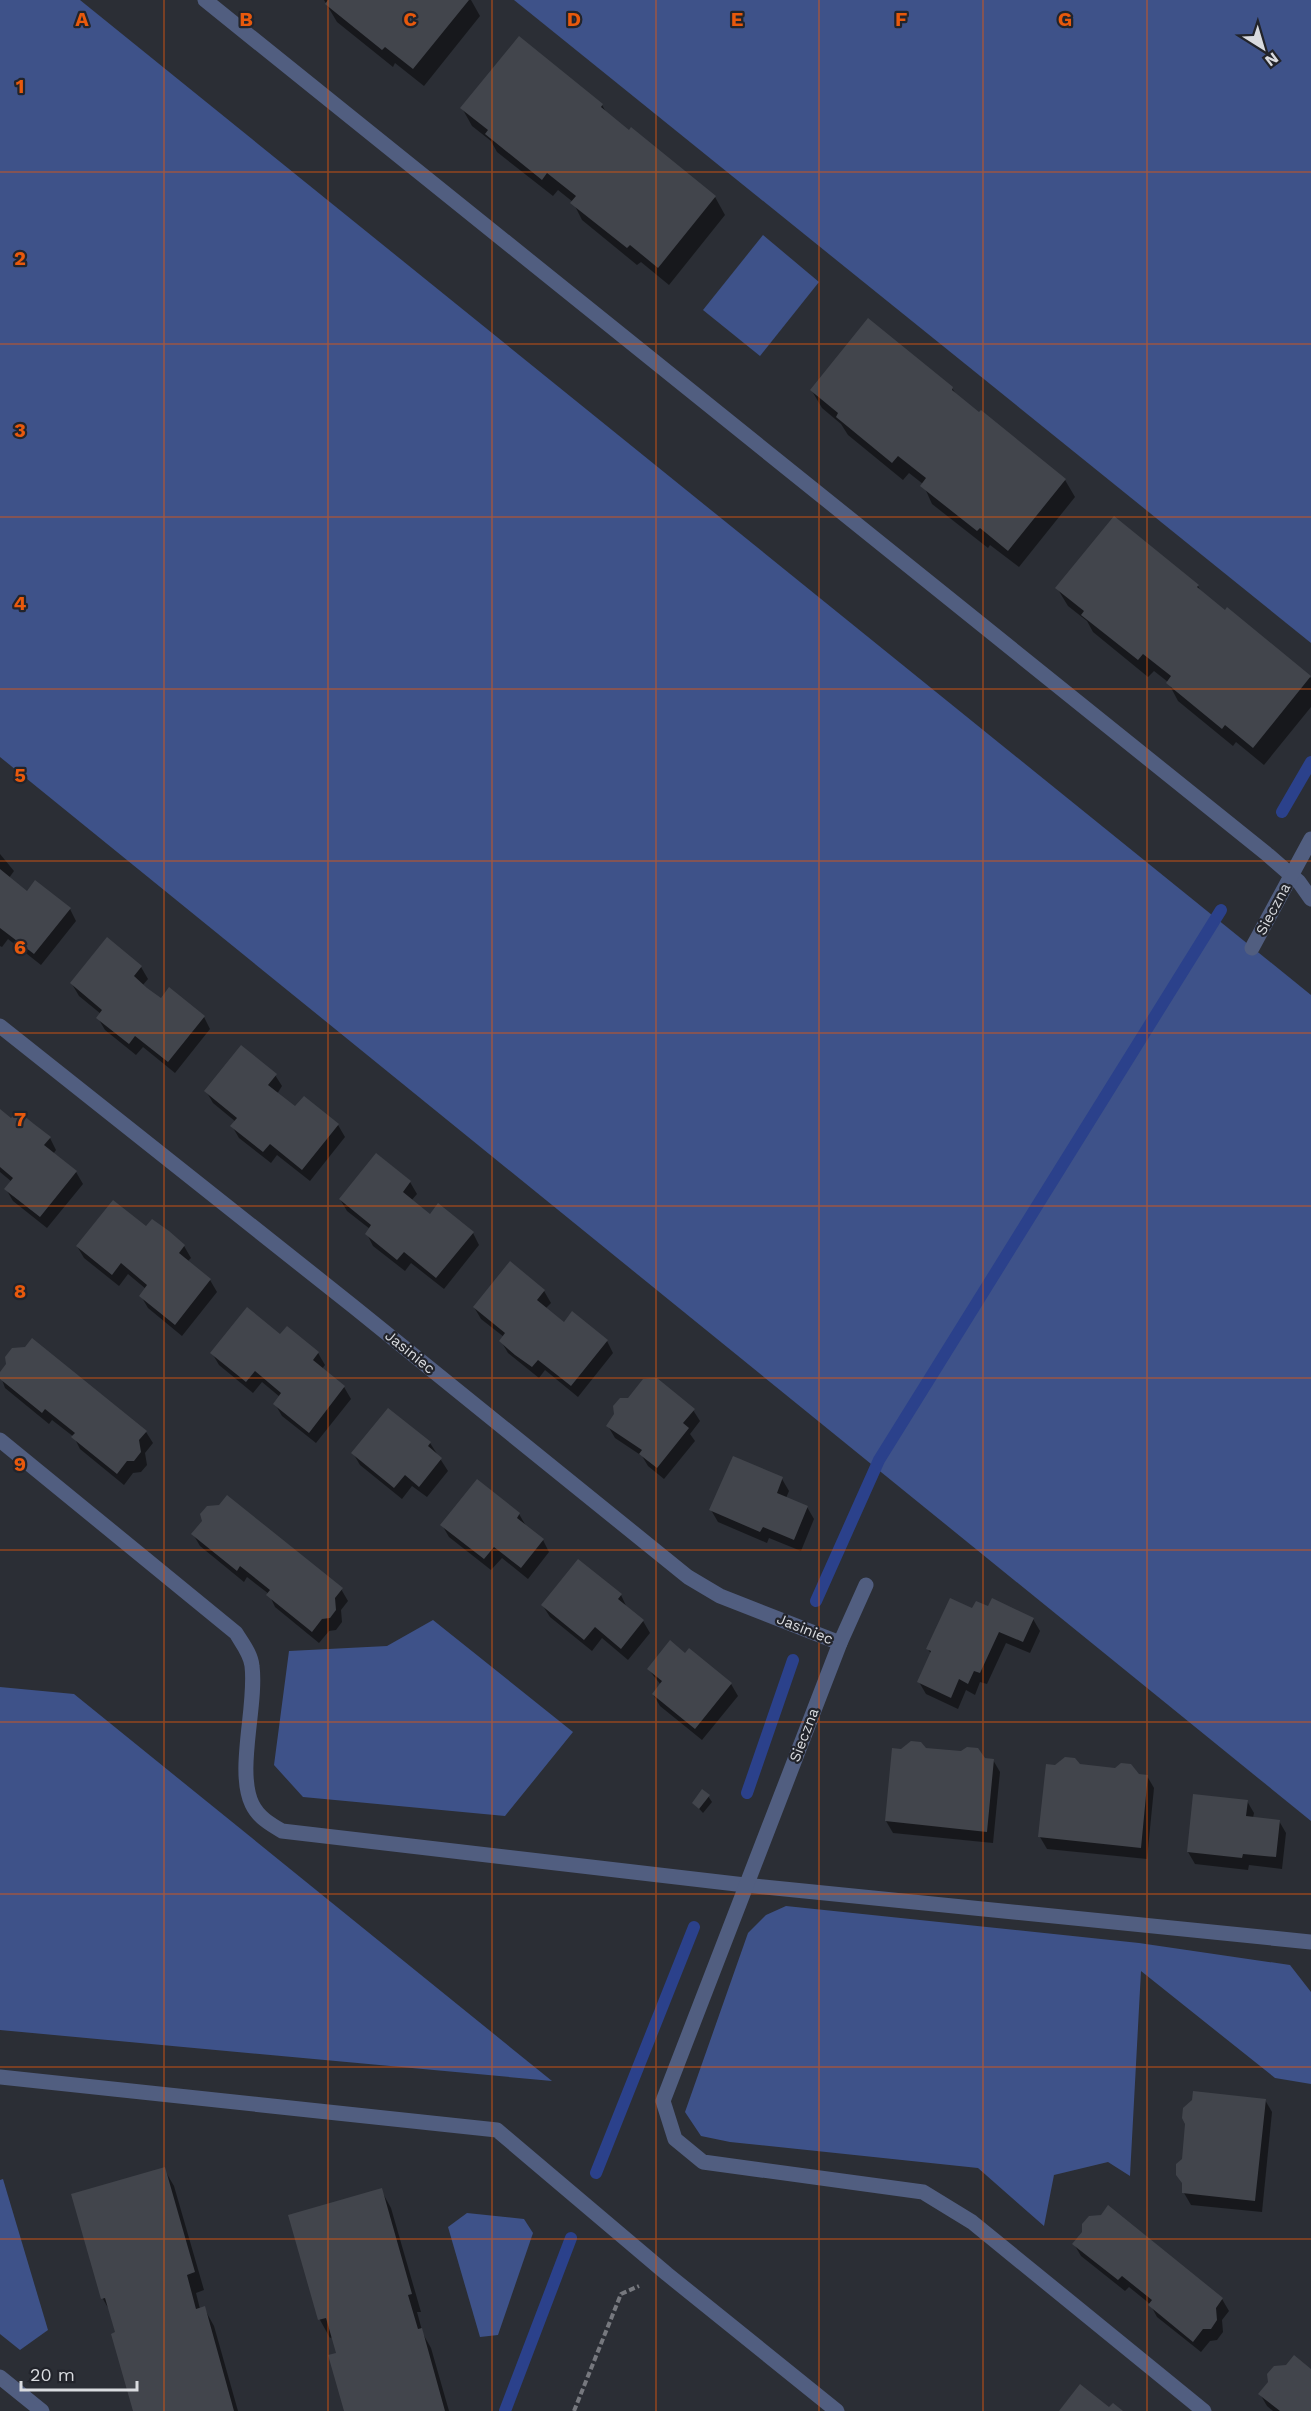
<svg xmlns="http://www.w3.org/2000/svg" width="1311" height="2411" viewBox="0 0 1311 2411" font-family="'Work Sans',sans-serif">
<rect width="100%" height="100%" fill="#2b2e35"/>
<g fill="#3e5289">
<polygon points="0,0 80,0 1311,995 1311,1821 0,757"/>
<polygon points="514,0 1311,0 1311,643"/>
<polygon points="763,235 819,282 760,356 703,310"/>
<polygon points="433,1620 573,1732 505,1816 303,1797 274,1765 289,1651 387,1646"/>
<polygon points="0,1687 74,1694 552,2081 0,2030"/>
<polygon points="786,1906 1139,1943 1290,1965 1311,1992 1311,2084 1275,2078 1141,1971 1130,2176 1108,2162 1054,2175 1044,2226 978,2168 730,2142 701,2136 685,2112 748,1933 766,1915"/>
<polygon points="3,2179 48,2330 20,2350 0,2334 0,2180"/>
<polygon points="467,2213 524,2219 533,2233 498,2335 480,2337 448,2227"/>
</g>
<g fill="#0007">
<polygon points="324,0 471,0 480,16 424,86 395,63 393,67 337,22"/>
<polygon points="519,38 602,105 607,114 715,197 725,215 669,285 641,262 637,265 582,220 573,202 558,190 553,196 497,152 491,141 472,126 462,108"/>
<polygon points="952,388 957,396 1065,480 1075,497 1019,567 990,545 988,548 932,504 923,484 909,473 903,480 848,435 841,424 822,408 812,391"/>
<polygon points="1198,586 1202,594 1225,612 1227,610 1311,678 1311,707 1264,765 1236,742 1233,746 1178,701 1168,682 1154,671 1148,677 1093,632 1087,621 1068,606 1057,588"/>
<polygon points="0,854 14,871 9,878 27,893 70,909 76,921 41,965 8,939 2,947 0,946"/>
<polygon points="141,967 148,979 142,986 161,1001 204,1017 210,1029 175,1073 143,1047 136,1055 105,1030 98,1018 101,1014 79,996 72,984"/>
<polygon points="275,1075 282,1086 277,1094 296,1108 304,1098 338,1125 345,1137 310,1181 277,1155 271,1163 239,1138 232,1126 236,1122 213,1103 206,1091"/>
<polygon points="0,1111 12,1120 50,1138 56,1150 53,1154 76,1172 83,1184 47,1228 13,1201 6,1189 12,1182 0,1172"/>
<polygon points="410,1182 417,1194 411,1201 430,1216 473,1233 479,1245 444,1289 411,1263 405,1271 373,1246 367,1234 370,1229 347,1211 340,1199"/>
<polygon points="77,1246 184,1246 191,1258 187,1262 210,1280 217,1292 182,1336 148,1308 141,1296 146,1289 128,1274 119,1286 84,1258"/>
<polygon points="544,1291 551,1303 545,1309 564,1325 607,1341 613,1353 578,1397 545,1370 539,1378 508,1353 501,1341 504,1337 481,1319 474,1307"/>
<polygon points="287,1328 318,1353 325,1365 322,1369 344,1387 351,1399 316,1443 282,1416 275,1404 280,1397 262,1382 253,1393 219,1365 212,1353 280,1336"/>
<polygon points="0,1374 146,1432 153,1443 145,1453 147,1465 141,1472 133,1473 124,1485 80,1449 74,1437 52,1420 49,1424 5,1388"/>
<polygon points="629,1399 693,1410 700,1421 690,1434 695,1441 664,1479 648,1466 642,1456 615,1438 608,1426"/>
<polygon points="430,1443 448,1471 427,1497 412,1486 402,1499 360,1465 353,1453"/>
<polygon points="782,1479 789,1491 786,1498 807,1507 814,1519 801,1551 769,1538 767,1543 718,1522 711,1510"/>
<polygon points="477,1481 519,1514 526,1526 543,1540 549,1552 528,1579 502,1558 491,1570 449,1537 442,1525"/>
<polygon points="193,1534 341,1589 348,1601 341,1610 342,1622 336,1630 329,1631 319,1643 275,1607 269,1594 247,1577 244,1582 200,1546"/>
<polygon points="621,1595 627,1608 643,1621 650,1633 628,1660 602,1638 592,1651 550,1617 543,1606"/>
<polygon points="973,1610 1033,1619 1040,1631 1030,1653 1006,1643 987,1684 980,1682 975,1695 966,1690 958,1709 926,1694 919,1682 931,1654 928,1649"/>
<polygon points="685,1655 731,1684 738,1696 702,1740 660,1706 653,1694 661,1685 649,1670"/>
<polygon points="926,1750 993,1760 1000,1772 993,1843 893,1833 886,1821"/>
<polygon points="1079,1766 1147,1776 1154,1788 1147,1859 1047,1849 1040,1837"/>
<polygon points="708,1796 712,1802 703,1813 694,1803"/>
<polygon points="1194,1796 1247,1801 1254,1813 1253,1818 1279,1821 1286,1833 1282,1869 1249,1865 1248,1870 1195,1864 1188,1852"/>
<polygon points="1265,2100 1272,2112 1262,2212 1191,2205 1184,2193 1187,2125"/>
<polygon points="164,2169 174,2186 204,2290 196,2293 200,2309 204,2308 214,2326 238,2411 135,2411 111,2313 103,2299"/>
<polygon points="381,2190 391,2208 421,2312 417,2312 423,2334 431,2348 449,2411 345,2411 338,2354 333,2337 330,2338 320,2320 290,2216"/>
<polygon points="1074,2244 1222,2299 1229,2311 1222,2320 1223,2332 1217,2340 1210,2341 1201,2352 1157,2317 1150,2304 1129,2287 1125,2291 1081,2256"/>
<polygon points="1311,2371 1311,2411 1273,2411 1267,2406 1260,2394"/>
</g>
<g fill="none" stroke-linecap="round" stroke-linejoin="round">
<g stroke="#2b418b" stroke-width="12">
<polyline points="1282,812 1311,762"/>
<polyline points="816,1601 879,1460 1221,910"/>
<polyline points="747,1793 793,1660"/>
<polyline points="596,2173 694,1927"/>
<polyline points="505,2411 571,2238"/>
</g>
</g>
<g fill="#42454c">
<polygon points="328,0 469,0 413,69 385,47 382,50 325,4"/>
<polygon points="519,36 603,104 601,107 629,130 631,127 716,196 658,268 630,245 627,248 570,203 576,196 547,173 542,180 485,134 488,130 460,108"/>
<polygon points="868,318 953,387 952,390 979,412 981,410 1066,479 1008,551 980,528 977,531 920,486 926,478 898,456 892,463 836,417 838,413 810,390"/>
<polygon points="1114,516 1199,585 1197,587 1225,610 1227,607 1311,676 1253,748 1225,725 1222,729 1166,683 1171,676 1143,654 1138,660 1081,615 1084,611 1055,588"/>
<polygon points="0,869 27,891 35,880 71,908 34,954 0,928"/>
<polygon points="107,937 142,966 134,976 147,988 161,998 169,987 205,1016 168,1062 135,1036 129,1044 96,1018 102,1010 70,983"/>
<polygon points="241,1045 277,1074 268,1085 295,1106 304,1096 339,1124 302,1170 270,1144 263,1152 230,1126 237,1118 204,1091"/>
<polygon points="0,1109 11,1118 18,1111 34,1124 51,1137 44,1145 77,1171 40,1217 4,1189 13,1178 0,1167"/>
<polygon points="376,1153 411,1181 403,1192 430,1214 438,1203 474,1232 436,1278 404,1252 397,1260 365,1234 371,1225 339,1199"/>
<polygon points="113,1200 146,1226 152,1219 169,1231 185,1245 179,1253 211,1279 175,1325 139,1296 147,1285 121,1263 112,1275 76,1246"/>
<polygon points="510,1261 545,1290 537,1300 564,1322 572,1311 608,1340 571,1386 538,1360 532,1367 515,1355 499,1341 505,1333 473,1307"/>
<polygon points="247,1307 280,1334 287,1326 319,1352 313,1360 345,1386 309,1433 273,1404 281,1393 255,1371 246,1382 210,1353"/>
<polygon points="32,1338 147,1431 139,1440 141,1452 134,1461 127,1461 117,1474 71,1437 75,1433 45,1409 42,1413 0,1379 0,1372 6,1364 5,1357 12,1348 25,1347"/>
<polygon points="657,1378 695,1409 683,1423 689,1428 657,1468 639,1454 642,1450 606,1426 614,1414 613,1406 620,1398 628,1398 643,1379"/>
<polygon points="388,1408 431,1442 428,1446 442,1458 419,1487 405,1475 394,1488 351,1453"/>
<polygon points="733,1456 783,1477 777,1493 808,1506 794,1540 763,1527 760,1532 709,1510"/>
<polygon points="477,1479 520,1513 517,1518 544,1539 521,1568 494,1547 484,1559 440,1525"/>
<polygon points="227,1495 343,1588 335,1598 336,1610 330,1618 322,1619 312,1632 266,1595 270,1590 240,1566 237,1571 191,1534 202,1521 200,1514 207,1506 219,1505"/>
<polygon points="578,1559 622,1594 618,1599 644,1620 621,1649 595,1627 584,1640 541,1605"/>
<polygon points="950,1598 972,1608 976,1601 988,1606 992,1598 1034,1618 1023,1642 999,1632 980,1673 974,1671 968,1684 959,1679 951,1698 917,1682 931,1651 926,1649"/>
<polygon points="670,1640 685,1653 689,1648 732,1683 695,1729 652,1694 662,1681 647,1669"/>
<polygon points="911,1741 921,1742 926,1748 961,1751 967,1747 978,1748 985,1758 994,1759 987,1832 885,1821 892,1748 901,1749"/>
<polygon points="1065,1757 1075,1758 1080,1764 1115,1768 1121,1763 1131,1764 1139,1774 1148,1775 1141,1848 1038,1837 1046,1764 1055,1765"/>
<polygon points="702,1789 710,1795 699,1809 692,1803"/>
<polygon points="1193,1794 1248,1800 1246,1816 1280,1820 1276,1857 1243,1854 1242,1858 1187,1852"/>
<polygon points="1193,2091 1266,2099 1255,2201 1182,2193 1182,2183 1176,2175 1176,2164 1182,2159 1185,2124 1182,2118 1183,2108 1192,2100"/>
<polygon points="165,2167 195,2272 187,2275 196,2309 205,2306 234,2411 133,2411 111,2334 115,2332 105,2298 101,2299 71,2194"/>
<polygon points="382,2188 412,2294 408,2295 418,2329 422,2328 445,2411 344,2411 328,2355 336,2353 326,2318 318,2320 288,2215"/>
<polygon points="1108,2205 1223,2298 1216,2308 1217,2320 1211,2329 1203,2329 1193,2342 1148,2305 1152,2300 1122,2276 1118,2280 1072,2244 1082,2232 1082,2224 1089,2216 1101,2215"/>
<polygon points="1294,2355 1311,2369 1311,2411 1280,2411 1258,2394 1268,2382 1267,2374 1274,2366 1286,2365"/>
<polygon points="1080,2384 1109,2407 1113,2403 1123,2411 1059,2411"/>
</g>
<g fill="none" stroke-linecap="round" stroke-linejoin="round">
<polyline stroke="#76787e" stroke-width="4" stroke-dasharray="6 3" stroke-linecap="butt" points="574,2411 621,2294 639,2286"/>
<g stroke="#515e80" stroke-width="15">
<polyline points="205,0 1268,855 1299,882 1311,899"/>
<polyline points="1252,948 1311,839"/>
<polyline points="0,1026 354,1307 688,1577 720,1596 840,1643"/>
<path d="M 0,1440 L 236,1633 C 242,1643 251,1654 252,1666 C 257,1705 236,1771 252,1804 C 258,1817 270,1824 282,1831 L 745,1885 L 1311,1942"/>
<polyline points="866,1585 840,1643 663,2101 675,2139 703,2162 923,2192 972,2222 1204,2411"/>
<polyline points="0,2077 497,2130 667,2274 837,2411"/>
<polyline points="0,2377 42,2411"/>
</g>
</g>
<path fill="none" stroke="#e8590c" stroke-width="1.5" stroke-opacity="0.55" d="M 164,0 L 164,2411M 328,0 L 328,2411M 492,0 L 492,2411M 656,0 L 656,2411M 819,0 L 819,2411M 983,0 L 983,2411M 1147,0 L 1147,2411M 0,172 L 1311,172M 0,344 L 1311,344M 0,517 L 1311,517M 0,689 L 1311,689M 0,861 L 1311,861M 0,1033 L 1311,1033M 0,1206 L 1311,1206M 0,1378 L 1311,1378M 0,1550 L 1311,1550M 0,1722 L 1311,1722M 0,1894 L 1311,1894M 0,2067 L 1311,2067M 0,2239 L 1311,2239"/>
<g text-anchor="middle" stroke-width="4.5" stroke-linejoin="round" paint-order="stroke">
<g font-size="15" fill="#d9dbdf" stroke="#22242b">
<text transform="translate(1273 909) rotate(-62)" y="5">Sieczna</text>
<text transform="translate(410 1352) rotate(39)" y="5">Jasiniec</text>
<text transform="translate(805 1629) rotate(22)" y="5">Jasiniec</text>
<text transform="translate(804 1735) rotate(-69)" y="5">Sieczna</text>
</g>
</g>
<g font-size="20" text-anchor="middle" font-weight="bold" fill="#e8590c" stroke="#22242b" stroke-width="4.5" stroke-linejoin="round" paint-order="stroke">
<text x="82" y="26">A</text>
<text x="246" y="26">B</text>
<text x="410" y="26">C</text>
<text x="574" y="26">D</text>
<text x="737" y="26">E</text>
<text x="901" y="26">F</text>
<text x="1065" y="26">G</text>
<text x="20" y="93">1</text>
<text x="20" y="265">2</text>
<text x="20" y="437">3</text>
<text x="20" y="610">4</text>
<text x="20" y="782">5</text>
<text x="20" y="954">6</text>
<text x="20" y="1126">7</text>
<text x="20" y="1298">8</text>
<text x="20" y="1471">9</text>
</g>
<g transform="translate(1263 48) rotate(143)" stroke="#22242b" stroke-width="4.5" paint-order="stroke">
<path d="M0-4.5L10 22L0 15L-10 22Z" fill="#d9dbdf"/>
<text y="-9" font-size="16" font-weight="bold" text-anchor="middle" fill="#d9dbdf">N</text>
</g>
<path d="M21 2381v9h116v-9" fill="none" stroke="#d9dbdf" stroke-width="3"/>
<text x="30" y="2381" font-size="18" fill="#d9dbdf" stroke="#22242b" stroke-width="4.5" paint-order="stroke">20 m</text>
</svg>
